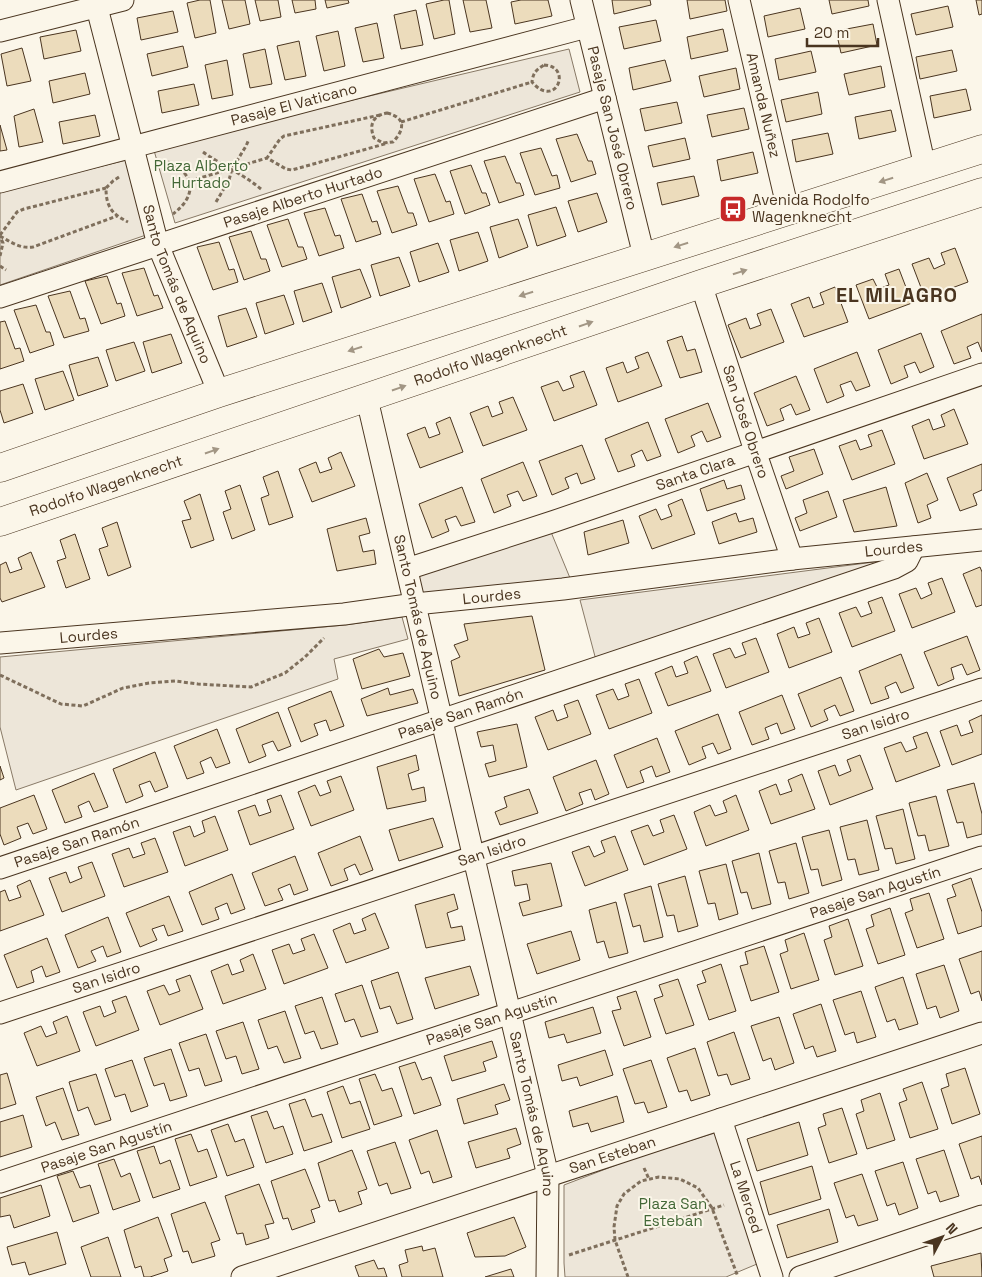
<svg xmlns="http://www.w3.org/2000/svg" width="982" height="1277" viewBox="0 0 982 1277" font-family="'Space Grotesk',sans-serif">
<rect width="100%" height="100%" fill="#fbf6e9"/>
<g fill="#ede6d9" stroke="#887966">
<polygon points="569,49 580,92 175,223 153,147"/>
<polygon points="127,160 149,234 0,285 0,191"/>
<polygon points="551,532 570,578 417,596 414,575"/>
<polygon points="882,561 597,664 580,600"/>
<polygon points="402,617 408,639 334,659 338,679 16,790 0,727 0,657 345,625"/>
<polygon points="718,1132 757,1264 726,1277 565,1277 564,1263 564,1185 637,1157"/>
</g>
<g fill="#ecdcbc" stroke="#4a3520">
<polygon points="200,0 210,0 216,33 195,38 187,3"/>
<polygon points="222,0 245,0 250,24 229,29"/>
<polygon points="255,0 278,0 281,17 260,21"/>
<polygon points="292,0 315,0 316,9 295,13"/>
<polygon points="325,0 348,0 349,3 327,8"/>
<polygon points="444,0 449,0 455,34 434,39 426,4"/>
<polygon points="463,0 486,0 492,28 470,32"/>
<polygon points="521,0 548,0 552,16 515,24 511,2"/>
<polygon points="612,0 650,0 651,5 614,14"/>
<polygon points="687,0 725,0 727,11 690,19"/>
<polygon points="829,0 868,0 869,6 832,14"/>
<polygon points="976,0 982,0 982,14 979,15"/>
<polygon points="948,6 953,27 916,35 911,14"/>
<polygon points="800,8 805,29 768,37 764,16"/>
<polygon points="416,10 423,45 401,49 394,15"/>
<polygon points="173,11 178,32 141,40 137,18"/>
<polygon points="656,20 661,41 624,49 619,27"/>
<polygon points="377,23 384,58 363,62 355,28"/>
<polygon points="873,24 877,45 841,53 836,31"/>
<polygon points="723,29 728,51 691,59 687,37"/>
<polygon points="76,30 81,51 44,59 40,37"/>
<polygon points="338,31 345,66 324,71 316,36"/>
<polygon points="299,41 306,76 285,80 277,46"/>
<polygon points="183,46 188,67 152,76 147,54"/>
<polygon points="22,48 31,81 7,86 1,54"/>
<polygon points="265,49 272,84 250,88 243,54"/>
<polygon points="952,50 957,71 920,79 916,57"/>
<polygon points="811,51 816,72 779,80 775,59"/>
<polygon points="227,60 233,95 212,99 205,65"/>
<polygon points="665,60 671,81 633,90 629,68"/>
<polygon points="881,66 885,87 849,95 844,74"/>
<polygon points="736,68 740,89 704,97 699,76"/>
<polygon points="85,73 90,94 53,103 49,81"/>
<polygon points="194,84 199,105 162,113 158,91"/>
<polygon points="966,89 971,110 934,118 930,96"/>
<polygon points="818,92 822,114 786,122 781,100"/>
<polygon points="677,102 682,123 645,131 640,109"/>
<polygon points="744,108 749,129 712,137 707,115"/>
<polygon points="34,109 43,142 19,147 14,116"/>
<polygon points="891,110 896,131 859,139 855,117"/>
<polygon points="95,115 100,136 63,144 59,122"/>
<polygon points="0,125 7,150 0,151"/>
<polygon points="828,133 833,154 796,162 792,140"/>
<polygon points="577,134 588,161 592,161 596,174 571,182 556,139"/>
<polygon points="685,138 690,159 653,167 648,146"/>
<polygon points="541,148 552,176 557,175 560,188 535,195 520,153"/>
<polygon points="753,152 758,173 721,181 717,160"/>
<polygon points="505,156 516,183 520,183 524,195 499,203 484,161"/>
<polygon points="471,165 482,193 486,193 490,205 465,214 450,171"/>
<polygon points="435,174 446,202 450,201 454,214 429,222 414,179"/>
<polygon points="694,176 699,196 662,205 657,183"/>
<polygon points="398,186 408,213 413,213 417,225 392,233 377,191"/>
<polygon points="597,193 607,222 578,232 568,201"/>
<polygon points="362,194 372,222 377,221 381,234 356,242 341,199"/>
<polygon points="556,207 566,236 537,246 528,215"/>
<polygon points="325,208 335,236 340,235 344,248 319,256 304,213"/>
<polygon points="288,219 298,247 303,247 307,259 282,267 267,225"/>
<polygon points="518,219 528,247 499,258 490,227"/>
<polygon points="251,231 261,259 266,259 270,271 244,280 229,237"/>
<polygon points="478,232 488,261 459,271 450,240"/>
<polygon points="219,242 229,270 234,269 238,282 213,290 197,247"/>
<polygon points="438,243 449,272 419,282 410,252"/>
<polygon points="955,248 968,282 925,298 912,264 929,258 934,269 945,264 941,253"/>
<polygon points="399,257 410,286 380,296 371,265"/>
<polygon points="144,268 154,296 158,295 163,308 137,316 122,273"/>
<polygon points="360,269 371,297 341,308 332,277"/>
<polygon points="899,269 912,303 869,319 856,285 873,279 878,289 889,285 885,274"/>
<polygon points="107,276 117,304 121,303 125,316 101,324 85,281"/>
<polygon points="322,283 332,312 303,322 294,291"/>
<polygon points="835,287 848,322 804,337 791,304 809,297 813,308 824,304 820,293"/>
<polygon points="70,291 80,319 85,318 89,331 64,338 48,296"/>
<polygon points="284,295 294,324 265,334 256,303"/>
<polygon points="36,305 46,332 50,332 54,345 30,353 14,310"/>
<polygon points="246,308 257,337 227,347 218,316"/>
<polygon points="771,309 784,342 741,358 728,325 746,318 750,329 761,325 757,314"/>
<polygon points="982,314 982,352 978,342 967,347 971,358 954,364 941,331"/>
<polygon points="5,321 15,349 20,348 24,361 0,369 0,322"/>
<polygon points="921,333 934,367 920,373 915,362 904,366 908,377 891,384 878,350"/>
<polygon points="171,334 182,363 152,373 143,342"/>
<polygon points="682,336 687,351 695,349 702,372 680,378 667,341"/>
<polygon points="134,342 145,371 116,381 106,350"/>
<polygon points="648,352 662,386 618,402 606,368 623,362 627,373 639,368 635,357"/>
<polygon points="857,352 870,386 856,391 851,381 840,385 844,396 827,403 814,369"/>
<polygon points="98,357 108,386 78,396 69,365"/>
<polygon points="63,371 74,400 45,410 35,379"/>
<polygon points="584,371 597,405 554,421 541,387 558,381 563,391 574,387 570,376"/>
<polygon points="796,376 810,410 796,415 791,404 780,409 784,420 767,426 754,393"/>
<polygon points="23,384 33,413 4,423 0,410 0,391"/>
<polygon points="513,397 527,430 483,446 470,413 488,406 492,417 503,413 499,402"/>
<polygon points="708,403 721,437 707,442 702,431 691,436 695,446 678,453 665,419"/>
<polygon points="954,409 968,444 924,459 912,426 929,419 933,430 945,426 941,415"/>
<polygon points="450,417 463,452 420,468 407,434 425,427 429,438 440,434 436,423"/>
<polygon points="648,422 661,456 647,461 642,450 631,455 635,466 618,472 605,439"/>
<polygon points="882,430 895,464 852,480 839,446 856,440 860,450 872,446 868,435"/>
<polygon points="582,445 595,479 581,484 577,473 565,478 569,488 552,495 539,461"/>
<polygon points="814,449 823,474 786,489 781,476 794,471 789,457"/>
<polygon points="341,452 355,486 312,502 299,469 316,462 320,473 332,469 328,458"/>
<polygon points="523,462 537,496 523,501 518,491 507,495 511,506 494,513 481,479"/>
<polygon points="982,464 982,490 973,494 977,505 960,511 947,478"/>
<polygon points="278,471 293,517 269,525 261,498 269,495 263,477"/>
<polygon points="927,473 938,500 927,505 931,518 918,523 905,483"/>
<polygon points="724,480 727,489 741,485 745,499 707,511 700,489"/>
<polygon points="240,485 255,530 232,539 223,512 231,509 225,491"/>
<polygon points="462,487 475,522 461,526 456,516 445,520 449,531 432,538 419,504"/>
<polygon points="886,487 897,526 854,532 843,500"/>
<polygon points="828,491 837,517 800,531 795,518 807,513 803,500"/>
<polygon points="200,494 214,540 191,548 182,521 191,519 184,501"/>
<polygon points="682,499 695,534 652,549 639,516 656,509 661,520 672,516 668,505"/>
<polygon points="736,513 739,522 753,518 757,532 719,544 712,522"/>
<polygon points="366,518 370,533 359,536 363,552 374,550 376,564 337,571 327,529"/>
<polygon points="623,520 629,543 588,555 584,532"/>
<polygon points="117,522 131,567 108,576 99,549 108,546 102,528"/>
<polygon points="75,534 90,579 66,588 57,561 66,558 60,540"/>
<polygon points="31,552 45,587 2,602 0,598 0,565 6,562 10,573 22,569 18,558"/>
<polygon points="980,567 982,572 982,605 976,607 963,574"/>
<polygon points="942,578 955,612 912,628 899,594 916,588 921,599 932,594 928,583"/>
<polygon points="882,597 895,631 852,647 839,613 856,607 861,617 872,613 868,602"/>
<polygon points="532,616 545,670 459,696 451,661 460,657 454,645 468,640 464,624"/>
<polygon points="819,618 832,652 789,668 777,634 794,627 798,638 810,634 806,623"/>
<polygon points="967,636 980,670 967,675 962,664 951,668 954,679 938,686 924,652"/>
<polygon points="756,638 769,672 726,688 713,654 730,648 735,658 746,654 742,643"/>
<polygon points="379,649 384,657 403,653 410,676 362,689 353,659"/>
<polygon points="901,654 914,688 901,693 896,682 885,687 889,698 871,704 859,671"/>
<polygon points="697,656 711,691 668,706 655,673 672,666 676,677 688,673 684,662"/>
<polygon points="841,677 854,711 840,716 835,705 824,710 828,720 811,727 798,694"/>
<polygon points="639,679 652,713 609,729 596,695 613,689 618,700 629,696 625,684"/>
<polygon points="388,688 390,695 413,689 418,703 367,716 361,699"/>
<polygon points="331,691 344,726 330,731 326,720 314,724 318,735 301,742 288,708"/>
<polygon points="782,695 795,729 781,734 777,723 765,728 769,739 752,745 739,712"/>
<polygon points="578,700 591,734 548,750 535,717 553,710 557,721 568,717 564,705"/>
<polygon points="278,712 291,746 278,751 273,741 262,745 266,756 249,763 236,729"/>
<polygon points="718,714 731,749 718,754 713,743 702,747 706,758 689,765 675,731"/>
<polygon points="982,715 982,754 952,765 940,731 957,725 961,736 973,732 969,721"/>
<polygon points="517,724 527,767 489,777 485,764 496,761 493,745 481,747 477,732"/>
<polygon points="217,729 230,763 216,768 211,757 200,762 204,773 187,779 174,746"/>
<polygon points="927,732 940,766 896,782 884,748 901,742 906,752 917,748 913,737"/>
<polygon points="657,738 670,772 656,777 652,766 640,771 644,782 627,788 614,755"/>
<polygon points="155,752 168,787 155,792 150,781 139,785 143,796 126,803 113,769"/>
<polygon points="416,755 419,770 408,774 412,790 424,787 426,801 387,809 377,767"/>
<polygon points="860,755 873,789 830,805 818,771 835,765 839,776 851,771 847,760"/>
<polygon points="596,760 609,794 595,800 591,789 579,793 583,804 566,811 553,777"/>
<polygon points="0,766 4,778 0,780"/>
<polygon points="94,773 108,807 94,812 89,801 78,806 82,817 65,823 52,790"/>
<polygon points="802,774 815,809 771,824 759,791 776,784 780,795 792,791 788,780"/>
<polygon points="341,776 354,810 311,826 298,792 315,785 320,796 331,792 327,781"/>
<polygon points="974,783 982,814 982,834 967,838 963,822 957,823 947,790"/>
<polygon points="529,789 538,813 500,825 495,812 507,807 504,797"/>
<polygon points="34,795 47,829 33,834 28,823 17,827 21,838 4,845 0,834 0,808"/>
<polygon points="281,795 294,829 250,845 238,811 255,805 259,816 271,812 267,800"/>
<polygon points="736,795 749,830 706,846 694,812 710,805 715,816 727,812 723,801"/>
<polygon points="936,796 949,846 929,851 925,835 918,836 909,803"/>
<polygon points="903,809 915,859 896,864 892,848 885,849 876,816"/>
<polygon points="674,815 687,849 644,865 631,831 648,825 653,836 664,832 660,820"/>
<polygon points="215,816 228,850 185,866 173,832 190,826 194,837 205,832 202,821"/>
<polygon points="433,818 443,847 399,861 389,830"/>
<polygon points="867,820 879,870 859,875 855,859 848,860 840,827"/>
<polygon points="829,830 842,880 822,886 818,869 811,870 802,837"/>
<polygon points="360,836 373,870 360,875 355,864 344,869 348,880 331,886 318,853"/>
<polygon points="615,836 628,870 585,886 572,852 589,846 594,857 605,852 601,841"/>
<polygon points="155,838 168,872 124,887 112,854 129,848 133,858 145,854 141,843"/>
<polygon points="796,843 809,893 789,899 785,882 778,883 769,851"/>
<polygon points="759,853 771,904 752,909 747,892 741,893 732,861"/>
<polygon points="295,856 308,890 294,895 290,884 278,889 283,900 265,906 252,873"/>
<polygon points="92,862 105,896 62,912 49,878 66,872 70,883 82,878 78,867"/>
<polygon points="551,863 562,906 523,916 519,903 530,900 527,884 515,886 512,871"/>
<polygon points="726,864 738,914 719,920 715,903 708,904 699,871"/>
<polygon points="232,874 245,909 231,914 227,903 215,908 219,919 202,925 189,892"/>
<polygon points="685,876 698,926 678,932 674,915 667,916 658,884"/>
<polygon points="971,878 982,912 982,926 958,934 947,899 956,896 952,885"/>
<polygon points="30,880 44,915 0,931 0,892 5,890 9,901 21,897 17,886"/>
<polygon points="651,886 663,937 644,942 640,925 633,927 624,894"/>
<polygon points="929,893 944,939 917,948 905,913 913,910 910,899"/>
<polygon points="454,894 458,909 447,913 451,928 462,926 465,940 426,948 415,905"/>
<polygon points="169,896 183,931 168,936 164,925 152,929 157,940 140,947 126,913"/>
<polygon points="616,902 628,953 609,958 604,941 597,943 589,910"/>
<polygon points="890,908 905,955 878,964 866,929 874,926 871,915"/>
<polygon points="375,913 389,948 346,963 333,930 350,923 354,934 366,930 362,919"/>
<polygon points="108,917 121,952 107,957 103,946 91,951 96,961 78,968 65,935"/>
<polygon points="848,919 863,966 835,975 824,940 832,937 829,926"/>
<polygon points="571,931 580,960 537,974 527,944"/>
<polygon points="804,933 819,980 791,989 780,954 788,951 785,940"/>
<polygon points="314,934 328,968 284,984 272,950 289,944 293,954 305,950 301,939"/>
<polygon points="47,938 60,972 46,977 42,966 31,971 34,982 17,988 4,955"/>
<polygon points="764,946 779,992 751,1001 740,966 748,964 745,952"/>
<polygon points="982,951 982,1001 979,991 971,994 959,959"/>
<polygon points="253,954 266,989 223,1004 211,971 228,964 232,975 244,971 240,960"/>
<polygon points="721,964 736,1011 709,1020 697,985 706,982 702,971"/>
<polygon points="944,965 959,1011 940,1018 936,1006 927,1009 916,974"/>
<polygon points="470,966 479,995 435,1009 425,978"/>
<polygon points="398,972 413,1019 397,1024 390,1006 380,1009 371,981"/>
<polygon points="190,975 203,1009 160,1025 147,991 164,985 169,995 180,991 176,980"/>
<polygon points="903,977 918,1024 899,1030 895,1019 887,1022 875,987"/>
<polygon points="678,979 694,1025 666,1034 654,999 663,996 659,985"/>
<polygon points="362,985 378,1032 361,1037 354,1019 345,1022 335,994"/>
<polygon points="636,991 651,1037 624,1046 612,1011 621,1009 617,997"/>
<polygon points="861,991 876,1037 857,1043 854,1032 845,1035 833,1000"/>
<polygon points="126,996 139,1030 96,1046 83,1012 100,1006 104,1017 116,1012 112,1001"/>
<polygon points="322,997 338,1044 321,1049 314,1031 305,1034 295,1006"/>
<polygon points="821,1004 836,1051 817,1057 813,1046 805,1049 793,1014"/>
<polygon points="593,1007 601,1033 567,1043 564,1034 549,1038 545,1022"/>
<polygon points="285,1011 301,1058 284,1063 277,1046 268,1049 258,1020"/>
<polygon points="67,1016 80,1051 37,1066 24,1033 41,1026 46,1037 57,1033 53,1022"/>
<polygon points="779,1017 794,1063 775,1070 771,1058 763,1061 751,1026"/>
<polygon points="243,1022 259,1069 242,1074 236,1056 226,1059 216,1031"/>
<polygon points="734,1032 750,1079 731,1085 727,1074 718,1076 707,1042"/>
<polygon points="206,1034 222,1081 205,1086 199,1068 189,1071 179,1043"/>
<polygon points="492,1041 497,1057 483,1062 486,1071 452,1081 444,1056"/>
<polygon points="695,1048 710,1095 691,1101 687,1090 679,1092 667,1058"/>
<polygon points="171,1049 187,1096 170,1101 164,1083 154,1086 144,1058"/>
<polygon points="605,1050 613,1075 580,1086 577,1077 562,1081 558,1065"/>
<polygon points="132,1060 148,1106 131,1112 125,1094 115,1097 105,1069"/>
<polygon points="651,1060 667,1107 648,1113 644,1102 635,1104 623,1069"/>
<polygon points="415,1062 422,1080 431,1077 441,1105 414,1114 399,1067"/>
<polygon points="965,1068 980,1114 952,1124 941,1089 949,1086 946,1074"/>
<polygon points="7,1073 16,1104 0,1109 0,1075"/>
<polygon points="96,1074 111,1120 95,1125 88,1107 78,1111 69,1082"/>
<polygon points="375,1074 382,1091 392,1088 402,1116 374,1125 359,1079"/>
<polygon points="922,1082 938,1129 910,1138 899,1103 907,1100 903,1089"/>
<polygon points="504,1084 510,1100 495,1105 498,1114 464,1124 457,1099"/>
<polygon points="343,1086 350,1104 360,1101 370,1129 342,1138 327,1092"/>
<polygon points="63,1088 79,1135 62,1140 55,1122 46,1126 36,1097"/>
<polygon points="880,1093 895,1140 867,1149 856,1114 864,1111 861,1100"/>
<polygon points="617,1096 624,1122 591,1132 588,1123 573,1127 569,1111"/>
<polygon points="305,1099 312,1117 322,1114 332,1142 304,1151 289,1104"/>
<polygon points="842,1108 857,1154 829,1163 818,1128 826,1125 823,1114"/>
<polygon points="267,1111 274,1129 283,1126 293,1154 266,1163 251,1116"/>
<polygon points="23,1115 32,1147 0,1157 0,1122"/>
<polygon points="799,1122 808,1155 757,1171 747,1139"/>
<polygon points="228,1124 235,1142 244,1139 254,1167 227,1176 211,1130"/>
<polygon points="516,1128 521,1144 507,1149 510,1158 476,1168 468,1142"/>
<polygon points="437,1130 452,1177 433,1183 429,1171 421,1174 409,1140"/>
<polygon points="191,1134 198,1152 207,1149 217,1177 190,1186 175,1139"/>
<polygon points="982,1136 982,1185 979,1176 971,1179 959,1144"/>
<polygon points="395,1142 411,1188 391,1194 387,1183 379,1186 367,1151"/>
<polygon points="154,1146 160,1164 170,1160 180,1189 153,1198 137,1151"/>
<polygon points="352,1150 367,1189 358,1192 362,1204 339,1212 335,1200 329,1201 318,1163"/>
<polygon points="944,1150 959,1196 940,1202 936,1191 928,1194 916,1159"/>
<polygon points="114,1159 121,1177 130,1173 140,1201 113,1210 98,1164"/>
<polygon points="903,1162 918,1208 899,1215 895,1203 887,1206 875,1171"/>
<polygon points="812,1166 821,1199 769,1215 760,1182"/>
<polygon points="305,1169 320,1207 311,1210 315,1222 292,1230 288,1218 283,1219 271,1181"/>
<polygon points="73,1171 80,1188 90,1185 99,1213 73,1222 57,1176"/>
<polygon points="862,1174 878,1220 858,1226 854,1215 846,1218 834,1183"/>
<polygon points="259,1184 274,1223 265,1225 269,1238 246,1245 243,1233 237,1234 225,1196"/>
<polygon points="41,1185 50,1216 14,1228 10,1215 0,1217 0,1198"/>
<polygon points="205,1202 220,1240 211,1243 215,1256 192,1263 188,1251 183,1252 171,1214"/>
<polygon points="829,1209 838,1242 787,1258 777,1225"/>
<polygon points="158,1217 172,1256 164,1259 168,1271 150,1277 144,1277 141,1266 135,1268 124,1230"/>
<polygon points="514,1217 526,1247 505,1256 475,1257 467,1233"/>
<polygon points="57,1232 66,1264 29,1275 25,1262 12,1265 7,1247"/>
<polygon points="108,1237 121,1277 91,1277 81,1247"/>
<polygon points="422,1246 423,1251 435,1248 443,1277 402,1277 399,1265 408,1262 405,1250"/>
<polygon points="981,1253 982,1277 934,1277 931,1266"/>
<polygon points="374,1260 378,1269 384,1268 387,1277 359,1277 355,1266"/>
<polygon points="511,1269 514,1277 485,1277"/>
</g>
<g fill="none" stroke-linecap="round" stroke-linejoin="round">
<g stroke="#4a3520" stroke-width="23">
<g id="street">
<path id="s1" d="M 95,0 L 158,245 L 219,393"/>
<path id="s2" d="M 581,0 L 644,256"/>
<path id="s3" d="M 739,0 L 788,210"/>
<polyline points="888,0 925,167"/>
<polyline points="0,31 123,0"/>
<path id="s4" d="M 0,182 L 587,27"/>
<path id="s5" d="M 701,284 L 755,451 L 792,559"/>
<path id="s6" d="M 0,297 L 605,98"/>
<path id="s7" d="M 367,399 L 548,1176 L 547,1277"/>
<path id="s8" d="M 407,569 L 555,521 L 982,374"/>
<path id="s9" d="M 0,643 L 344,614 L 415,604 L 563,589 L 792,559 L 982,540"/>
<path id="s10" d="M 0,868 L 894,568 L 907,561 L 914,547"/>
<path id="s11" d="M 0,1013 L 982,689"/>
<path id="s12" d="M 721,1119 L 772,1277"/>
<path id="s13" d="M 0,1182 L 982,857"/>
<path id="s14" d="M 242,1277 L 982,1033"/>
<polyline points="800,1277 982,1216"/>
</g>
</g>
<g stroke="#4a3520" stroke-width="29">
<g id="secondary">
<polyline points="0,468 219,393 982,149"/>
<path id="s15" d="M 0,522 L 701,284 L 982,192"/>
</g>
</g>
<g stroke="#7f6f5c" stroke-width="3" stroke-dasharray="4 2.5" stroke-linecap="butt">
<path d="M 544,65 C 573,66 556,110 532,82 C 533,73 536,70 544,65 Z"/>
<path d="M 387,113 C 407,118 404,130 393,142 L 383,143 L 374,138 C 369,125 372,116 387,113 Z"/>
<polyline points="380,115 284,136 280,139 267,158 286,169 292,170 388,143"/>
<polyline points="401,122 532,82"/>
<path d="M 203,152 C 221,165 243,174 261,189"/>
<path d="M 168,162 C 196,174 197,196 173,214"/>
<path d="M 119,177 L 113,181 L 106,188 C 106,207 112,214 128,222"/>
<polyline points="190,181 267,158"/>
<polyline points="216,202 229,180 232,169 246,146 249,139"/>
<polyline points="0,235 17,212 24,209 106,188"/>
<path d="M 0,236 C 11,242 20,249 33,247 L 117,216"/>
<polyline points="0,256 3,243 0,237"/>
<polyline points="0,266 6,270"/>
<polyline points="0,675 61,704 83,706 123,688 149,683 175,681 198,684 251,687 285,673 305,657 324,638"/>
<polyline points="644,1168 649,1179"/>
<polyline points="569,1255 724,1205"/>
<polyline points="628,1277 615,1240 614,1227 617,1206 624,1194 641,1181 659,1177 680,1179 698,1188 712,1208 738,1277"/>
</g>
<use href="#street" stroke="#fbf6e9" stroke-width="21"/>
<use href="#secondary" stroke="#fbf6e9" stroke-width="28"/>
</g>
<defs><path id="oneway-solid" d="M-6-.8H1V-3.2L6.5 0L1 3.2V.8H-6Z" transform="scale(1.25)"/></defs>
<g fill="#a29684">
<use href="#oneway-solid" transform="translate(886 180) rotate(163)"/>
<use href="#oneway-solid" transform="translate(681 245) rotate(162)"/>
<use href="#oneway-solid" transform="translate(740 272) rotate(-18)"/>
<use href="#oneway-solid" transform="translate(526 294) rotate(162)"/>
<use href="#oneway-solid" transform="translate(586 324) rotate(-19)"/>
<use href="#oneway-solid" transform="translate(355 349) rotate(162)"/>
<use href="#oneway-solid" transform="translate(399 388) rotate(-19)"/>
<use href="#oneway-solid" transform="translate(212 451) rotate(-19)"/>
</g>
<defs>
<g id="bus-square" transform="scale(1.4375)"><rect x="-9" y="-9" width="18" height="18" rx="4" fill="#c62828" stroke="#fbf6e9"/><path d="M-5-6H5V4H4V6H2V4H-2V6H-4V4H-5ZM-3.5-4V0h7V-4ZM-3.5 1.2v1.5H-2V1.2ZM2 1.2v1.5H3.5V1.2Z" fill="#fff"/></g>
</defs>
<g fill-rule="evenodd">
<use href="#bus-square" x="733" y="209"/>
</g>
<g text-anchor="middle" stroke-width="4" stroke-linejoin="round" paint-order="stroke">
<g font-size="15" fill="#4a3520" stroke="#fbf6e9">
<text dy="5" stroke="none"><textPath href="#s4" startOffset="304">Pasaje El Vaticano</textPath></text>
<text dy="5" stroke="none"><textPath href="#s3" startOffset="108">Amanda Nuñez</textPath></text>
<text dy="5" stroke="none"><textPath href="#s2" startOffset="132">Pasaje San José Obrero</textPath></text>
<text dy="5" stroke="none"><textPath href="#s6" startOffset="319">Pasaje Alberto Hurtado</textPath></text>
<text dy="5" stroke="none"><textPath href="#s1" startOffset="296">Santo Tomás de Aquino</textPath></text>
<text dy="5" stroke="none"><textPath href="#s15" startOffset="518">Rodolfo Wagenknecht</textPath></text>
<text dy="5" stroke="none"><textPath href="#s5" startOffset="145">San José Obrero</textPath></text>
<text dy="5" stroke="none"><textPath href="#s8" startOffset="304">Santa Clara</textPath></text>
<text dy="5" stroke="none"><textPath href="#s15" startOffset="112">Rodolfo Wagenknecht</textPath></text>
<text dy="5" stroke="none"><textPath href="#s9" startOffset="899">Lourdes</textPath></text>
<text dy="5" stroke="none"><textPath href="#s9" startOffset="494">Lourdes</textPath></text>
<text dy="5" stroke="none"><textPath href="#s7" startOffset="224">Santo Tomás de Aquino</textPath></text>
<text dy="5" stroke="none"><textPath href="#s9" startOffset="89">Lourdes</textPath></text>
<text dy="5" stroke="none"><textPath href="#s10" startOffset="486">Pasaje San Ramón</textPath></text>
<text dy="5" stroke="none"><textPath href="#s11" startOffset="922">San Isidro</textPath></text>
<text dy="5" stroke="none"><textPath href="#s10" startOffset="81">Pasaje San Ramón</textPath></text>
<text dy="5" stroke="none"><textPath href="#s11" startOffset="518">San Isidro</textPath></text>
<text dy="5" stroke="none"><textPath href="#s13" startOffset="922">Pasaje San Agustín</textPath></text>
<text dy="5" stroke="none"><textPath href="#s11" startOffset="112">San Isidro</textPath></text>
<text dy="5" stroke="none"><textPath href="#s13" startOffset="518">Pasaje San Agustín</textPath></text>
<text dy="5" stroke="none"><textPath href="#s7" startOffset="734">Santo Tomás de Aquino</textPath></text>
<text dy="5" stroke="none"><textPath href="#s13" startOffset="112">Pasaje San Agustín</textPath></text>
<text dy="5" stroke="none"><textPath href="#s14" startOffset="390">San Esteban</textPath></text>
<text dy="5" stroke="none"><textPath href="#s12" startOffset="82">La Merced</textPath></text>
</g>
<g font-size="15" fill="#436837" stroke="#fbf6e9">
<text x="201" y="171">Plaza Alberto<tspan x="201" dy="17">Hurtado</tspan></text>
<text x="673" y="1209">Plaza San<tspan x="673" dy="17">Esteban</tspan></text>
</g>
<g font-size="15" fill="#4a3520" stroke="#fbf6e9" text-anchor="start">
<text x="752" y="205">Avenida Rodolfo<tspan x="752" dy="17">Wagenknecht</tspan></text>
</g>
<g font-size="20" font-weight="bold" letter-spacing="1" fill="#4a3520" stroke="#fbf6e9">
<text x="897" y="302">EL MILAGRO</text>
</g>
</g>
<g transform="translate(942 1237) rotate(49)" stroke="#fbf6e9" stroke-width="4" paint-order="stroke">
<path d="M0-4L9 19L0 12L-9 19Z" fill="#4a3520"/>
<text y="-8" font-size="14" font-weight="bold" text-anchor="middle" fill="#4a3520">N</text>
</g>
<path d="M807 38v8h71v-8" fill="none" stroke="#4a3520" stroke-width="2.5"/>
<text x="814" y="38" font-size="15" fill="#4a3520" stroke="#fbf6e9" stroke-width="4" paint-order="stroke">20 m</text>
</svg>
